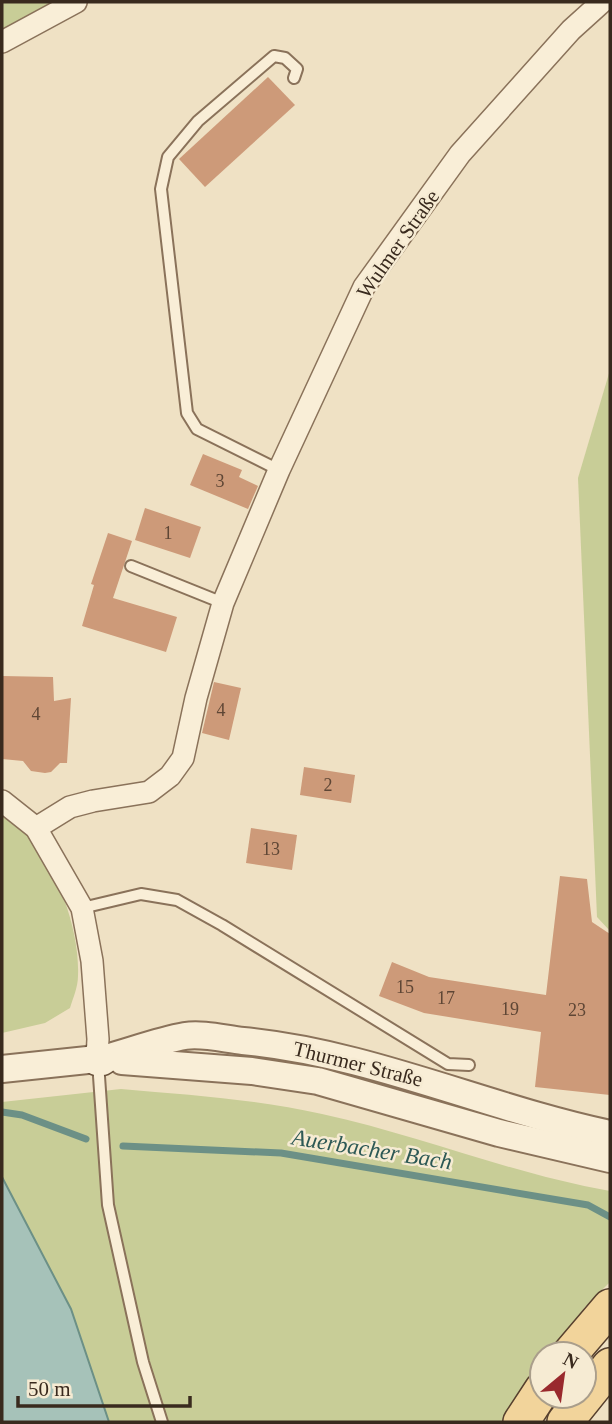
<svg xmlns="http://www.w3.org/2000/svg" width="612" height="1424" viewBox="0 0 612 1424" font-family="'Times New Roman',serif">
<rect width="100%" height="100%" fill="#efe1c4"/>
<g fill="#c8cd97">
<polygon points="2,2 51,2 18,26 2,34"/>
<polygon points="610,370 610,931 597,917 578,478"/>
<path d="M 2,814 C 10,820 20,827 27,835 C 58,869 80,931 78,976 C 78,987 73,998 70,1008 L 45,1023 L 2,1033 Z"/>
<path d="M 121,1089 C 189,1095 256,1099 322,1114 C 419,1135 512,1174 610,1191 L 610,1282 L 585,1307 L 550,1354 L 542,1354 L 542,1364 L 502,1422 L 109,1422 L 71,1309 L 2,1177 L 2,1102 Z"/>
</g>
<polygon fill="#a6c2b9" stroke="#6c9086" stroke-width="2" points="2,1177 71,1309 109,1422 2,1422"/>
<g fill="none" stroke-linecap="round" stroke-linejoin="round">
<g stroke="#6c9086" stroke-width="7">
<polyline points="2,1112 22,1115 86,1139"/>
<polyline points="123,1146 281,1153 588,1205 610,1217"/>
</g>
</g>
<g fill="#cd9a79">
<polygon points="268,77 295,105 205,187 179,159"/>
<polygon points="203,454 242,470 239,477 258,486 248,509 190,485"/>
<polygon points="145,508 201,527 190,558 135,540"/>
<polygon points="108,533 132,541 113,598 177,617 166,652 82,626 94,585 91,584"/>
<polygon points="2,676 53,677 54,701 71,698 67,763 60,763 51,772 45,773 31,771 23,761 2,759"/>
<polygon points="214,682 241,688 229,740 202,733"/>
<polygon points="304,767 355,775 351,803 300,795"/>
<polygon points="251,828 297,835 292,870 246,863"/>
<polygon points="560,876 587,879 592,922 610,934 610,1095 535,1087 541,1032 424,1013 379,996 392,962 429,977 546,995"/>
</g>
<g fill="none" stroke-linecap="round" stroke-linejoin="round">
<g stroke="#8a725a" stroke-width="14">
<g id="service">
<polyline points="279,470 197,429 187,413 161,189 168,157 198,121 274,56 285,58 297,69 294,78"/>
<polyline points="131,566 223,603"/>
<polyline points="82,908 141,894 177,900 222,925 448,1064 469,1065"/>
<polyline points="98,1062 108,1205 143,1362 162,1422"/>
</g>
</g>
<g stroke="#8a725a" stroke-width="24">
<g id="minor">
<polyline points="2,42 76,2"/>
<polyline points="2,801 36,828 82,908 92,961 98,1039 97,1059"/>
<polyline points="36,828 70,807 93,801 149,792 170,776 183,758 196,698 223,603 279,470 364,287 460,154 571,30 602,2"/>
</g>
</g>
<g stroke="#8a725a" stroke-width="30">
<g id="tertiary">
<path d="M 102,1059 C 129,1052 157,1041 185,1036 C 202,1033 225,1039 243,1041 C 370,1053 487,1108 610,1134"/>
<polyline points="122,1061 252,1071 318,1081 499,1133 610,1159"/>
<polyline points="2,1069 97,1059"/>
</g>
</g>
<g stroke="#6b533d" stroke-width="35">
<polyline id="secondary" points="97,1059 102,1059"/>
</g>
<g stroke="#57402e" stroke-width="38">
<g id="primary">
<polyline points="570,1354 610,1307"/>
<polyline points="521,1422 542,1390"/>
<polyline points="565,1422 610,1366"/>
</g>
</g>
<use href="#service" stroke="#f9eed7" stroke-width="10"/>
<use href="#minor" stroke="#f9eed7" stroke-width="21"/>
<use href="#tertiary" stroke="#f9eed7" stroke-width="26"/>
<use href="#secondary" stroke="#f9eed7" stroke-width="32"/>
<use href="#primary" stroke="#f2d49b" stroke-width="35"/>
</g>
<g text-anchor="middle" stroke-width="5" stroke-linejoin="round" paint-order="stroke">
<g font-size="18" fill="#5e4635">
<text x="220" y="487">3</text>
<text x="168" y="539">1</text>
<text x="221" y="716">4</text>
<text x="36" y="720">4</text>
<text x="328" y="791">2</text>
<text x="271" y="855">13</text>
<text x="405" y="993">15</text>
<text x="446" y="1004">17</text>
<text x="510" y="1015">19</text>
<text x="577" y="1016">23</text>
</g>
<g font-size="21" fill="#392a1e" stroke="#f6ebd3">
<text transform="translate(398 244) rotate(-55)" y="7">Wulmer Straße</text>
<text transform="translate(358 1064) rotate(14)" y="7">Thurmer Straße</text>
</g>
<g font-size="23" font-style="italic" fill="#2d5955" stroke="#f6ebd3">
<text transform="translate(372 1149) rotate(9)" y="8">Auerbacher Bach</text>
</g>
</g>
<rect width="612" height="1424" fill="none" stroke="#392a1e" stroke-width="7"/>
<g transform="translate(563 1375) rotate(29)"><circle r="33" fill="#f6ebd3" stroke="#aa9e8b" stroke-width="2"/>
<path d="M0-5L12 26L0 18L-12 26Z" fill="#99292d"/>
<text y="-10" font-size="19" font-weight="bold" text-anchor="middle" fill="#392a1e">N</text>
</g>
<path d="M18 1396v10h172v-10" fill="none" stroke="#392a1e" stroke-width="3.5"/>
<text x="28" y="1396" font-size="21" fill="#392a1e" stroke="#f6ebd3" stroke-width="5" paint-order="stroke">50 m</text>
</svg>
